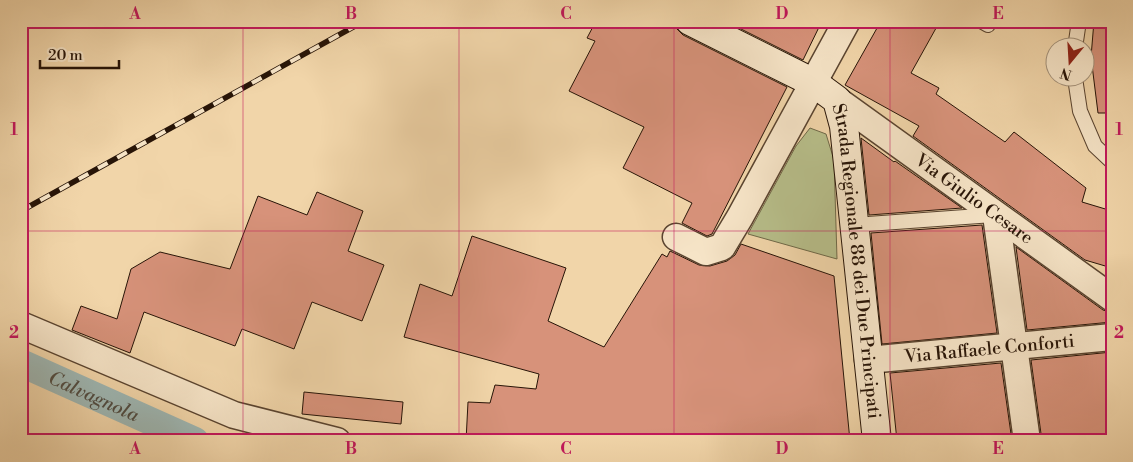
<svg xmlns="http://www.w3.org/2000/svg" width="1133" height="462" viewBox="0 0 1133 462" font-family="'Libre Bodoni',serif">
<rect width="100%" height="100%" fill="#f1d5a9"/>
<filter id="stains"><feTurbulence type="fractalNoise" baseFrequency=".004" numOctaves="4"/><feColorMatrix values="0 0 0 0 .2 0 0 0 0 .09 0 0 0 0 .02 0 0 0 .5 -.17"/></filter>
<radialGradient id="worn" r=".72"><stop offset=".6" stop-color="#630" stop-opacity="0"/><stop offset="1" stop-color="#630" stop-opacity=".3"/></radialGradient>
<polygon fill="#b7be8a" stroke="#6f6948" points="810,128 826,134 834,160 837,259 748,234 796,146"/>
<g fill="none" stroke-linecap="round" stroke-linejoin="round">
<path stroke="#9eb6b2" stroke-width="28" id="s1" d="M 21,363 L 195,441"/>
</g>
<g fill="#d7927a" stroke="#271407">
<polygon points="596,21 674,21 677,29 683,35 787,87 712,234 707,236 682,223 692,203 623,168 644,127 569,91 595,41 587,38"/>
<polygon points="725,21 822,21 803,60"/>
<polygon points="881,21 940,21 911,73 939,88 936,94 1005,142 1014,132 1086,188 1082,202 1112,211 1112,268 1085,260 913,136 919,126 845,85"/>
<polygon points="1094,21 1112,21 1112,113 1098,113 1091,57"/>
<polygon points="861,138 894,162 895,161 962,208 869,215"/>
<polygon points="317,192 363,211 348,251 384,265 362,321 312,302 294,349 242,329 235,346 144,312 130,353 72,330 81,306 117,319 131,269 160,252 230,269 258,196 307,215"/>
<polygon points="982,225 997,333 882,344 871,233"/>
<polygon points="472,236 566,268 548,321 604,347 662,254 667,257 670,251 699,265 710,266 727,261 735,255 741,244 834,276 850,441 466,441 468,402 490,403 495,385 536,389 539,374 404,337 420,284 452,296"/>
<polygon points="1016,247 1103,310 1112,313 1112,322 1027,330"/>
<polygon points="1112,352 1112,441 1042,441 1031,360"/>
<polygon points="1001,363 1012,441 897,441 890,373"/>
<polygon points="304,392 403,402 401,424 302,414"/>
</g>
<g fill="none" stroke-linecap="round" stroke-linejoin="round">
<g stroke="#5a4430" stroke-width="16">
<g id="lane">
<polyline points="981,21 988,25"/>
<polyline points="1026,21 1028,21"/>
<polyline points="1075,48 1079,21"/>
<polyline points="1075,78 1080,111 1095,146 1112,162"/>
<polyline points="854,225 993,215"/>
</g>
</g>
<g stroke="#5a4430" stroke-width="29">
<g id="street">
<path id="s2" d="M 837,100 L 1112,298"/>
<polyline points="996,215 1027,441"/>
<polyline points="676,237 706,252 722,247 740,217 847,21"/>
<polyline points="21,325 234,415 337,441"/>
<path id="s3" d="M 868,360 L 1112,337"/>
</g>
</g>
<g stroke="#271407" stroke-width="30">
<g id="secondary">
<path id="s4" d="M 690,21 L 814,83 L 837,100 L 844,126 L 877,441"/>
</g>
</g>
<use href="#lane" stroke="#f6e4c7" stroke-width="14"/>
<use href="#street" stroke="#f6e4c7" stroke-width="26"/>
<use href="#secondary" stroke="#f6e4c7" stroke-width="28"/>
<g stroke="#271407" stroke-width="5.5">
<polyline id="rail" points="21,211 364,21"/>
</g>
<use href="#rail" stroke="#f6e4c7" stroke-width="4" stroke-dasharray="11" stroke-linecap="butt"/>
</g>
<path fill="none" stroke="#c2185b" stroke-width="1" stroke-opacity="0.55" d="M 243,21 L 243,441M 459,21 L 459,441M 674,21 L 674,441M 890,21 L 890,441M 21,231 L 1112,231"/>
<g text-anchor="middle" stroke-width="4.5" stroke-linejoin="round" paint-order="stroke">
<g font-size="18" fill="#271407" stroke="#f6e4c7">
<text dy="6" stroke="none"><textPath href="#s2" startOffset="169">Via Giulio Cesare</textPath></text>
<text dy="6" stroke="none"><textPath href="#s4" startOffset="330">Strada Regionale 88 dei Due Principati</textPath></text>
<text dy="6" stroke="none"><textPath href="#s3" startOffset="122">Via Raffaele Conforti</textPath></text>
</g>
<g font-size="19" font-style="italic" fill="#514d43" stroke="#f6e4c7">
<text dy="7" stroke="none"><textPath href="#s1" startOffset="80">Calvagnola</textPath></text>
</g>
</g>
<rect width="1133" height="462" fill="none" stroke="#f1d5a9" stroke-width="55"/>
<g transform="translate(1070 62) rotate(198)"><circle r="24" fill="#f6e4c7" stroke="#a3917a"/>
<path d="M0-4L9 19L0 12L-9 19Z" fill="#8f2418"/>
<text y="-8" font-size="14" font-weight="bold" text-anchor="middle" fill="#271407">N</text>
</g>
<path d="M40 60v8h79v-8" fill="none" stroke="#271407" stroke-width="2.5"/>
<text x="48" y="60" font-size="15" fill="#271407" stroke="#f6e4c7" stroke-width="4" paint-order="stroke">20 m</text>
<rect x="28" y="28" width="1078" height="406" fill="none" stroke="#c2185b" stroke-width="2"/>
<g font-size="16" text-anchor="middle" font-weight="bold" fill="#c2185b">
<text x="135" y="19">A</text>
<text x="351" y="19">B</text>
<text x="566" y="19">C</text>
<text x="782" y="19">D</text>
<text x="998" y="19">E</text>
<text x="14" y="135">1</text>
<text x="1119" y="135">1</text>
<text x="14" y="338">2</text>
<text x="1119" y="338">2</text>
<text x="135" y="454">A</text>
<text x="351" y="454">B</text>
<text x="566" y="454">C</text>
<text x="782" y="454">D</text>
<text x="998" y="454">E</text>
</g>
<rect width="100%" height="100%" filter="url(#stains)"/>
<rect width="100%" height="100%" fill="url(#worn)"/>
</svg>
